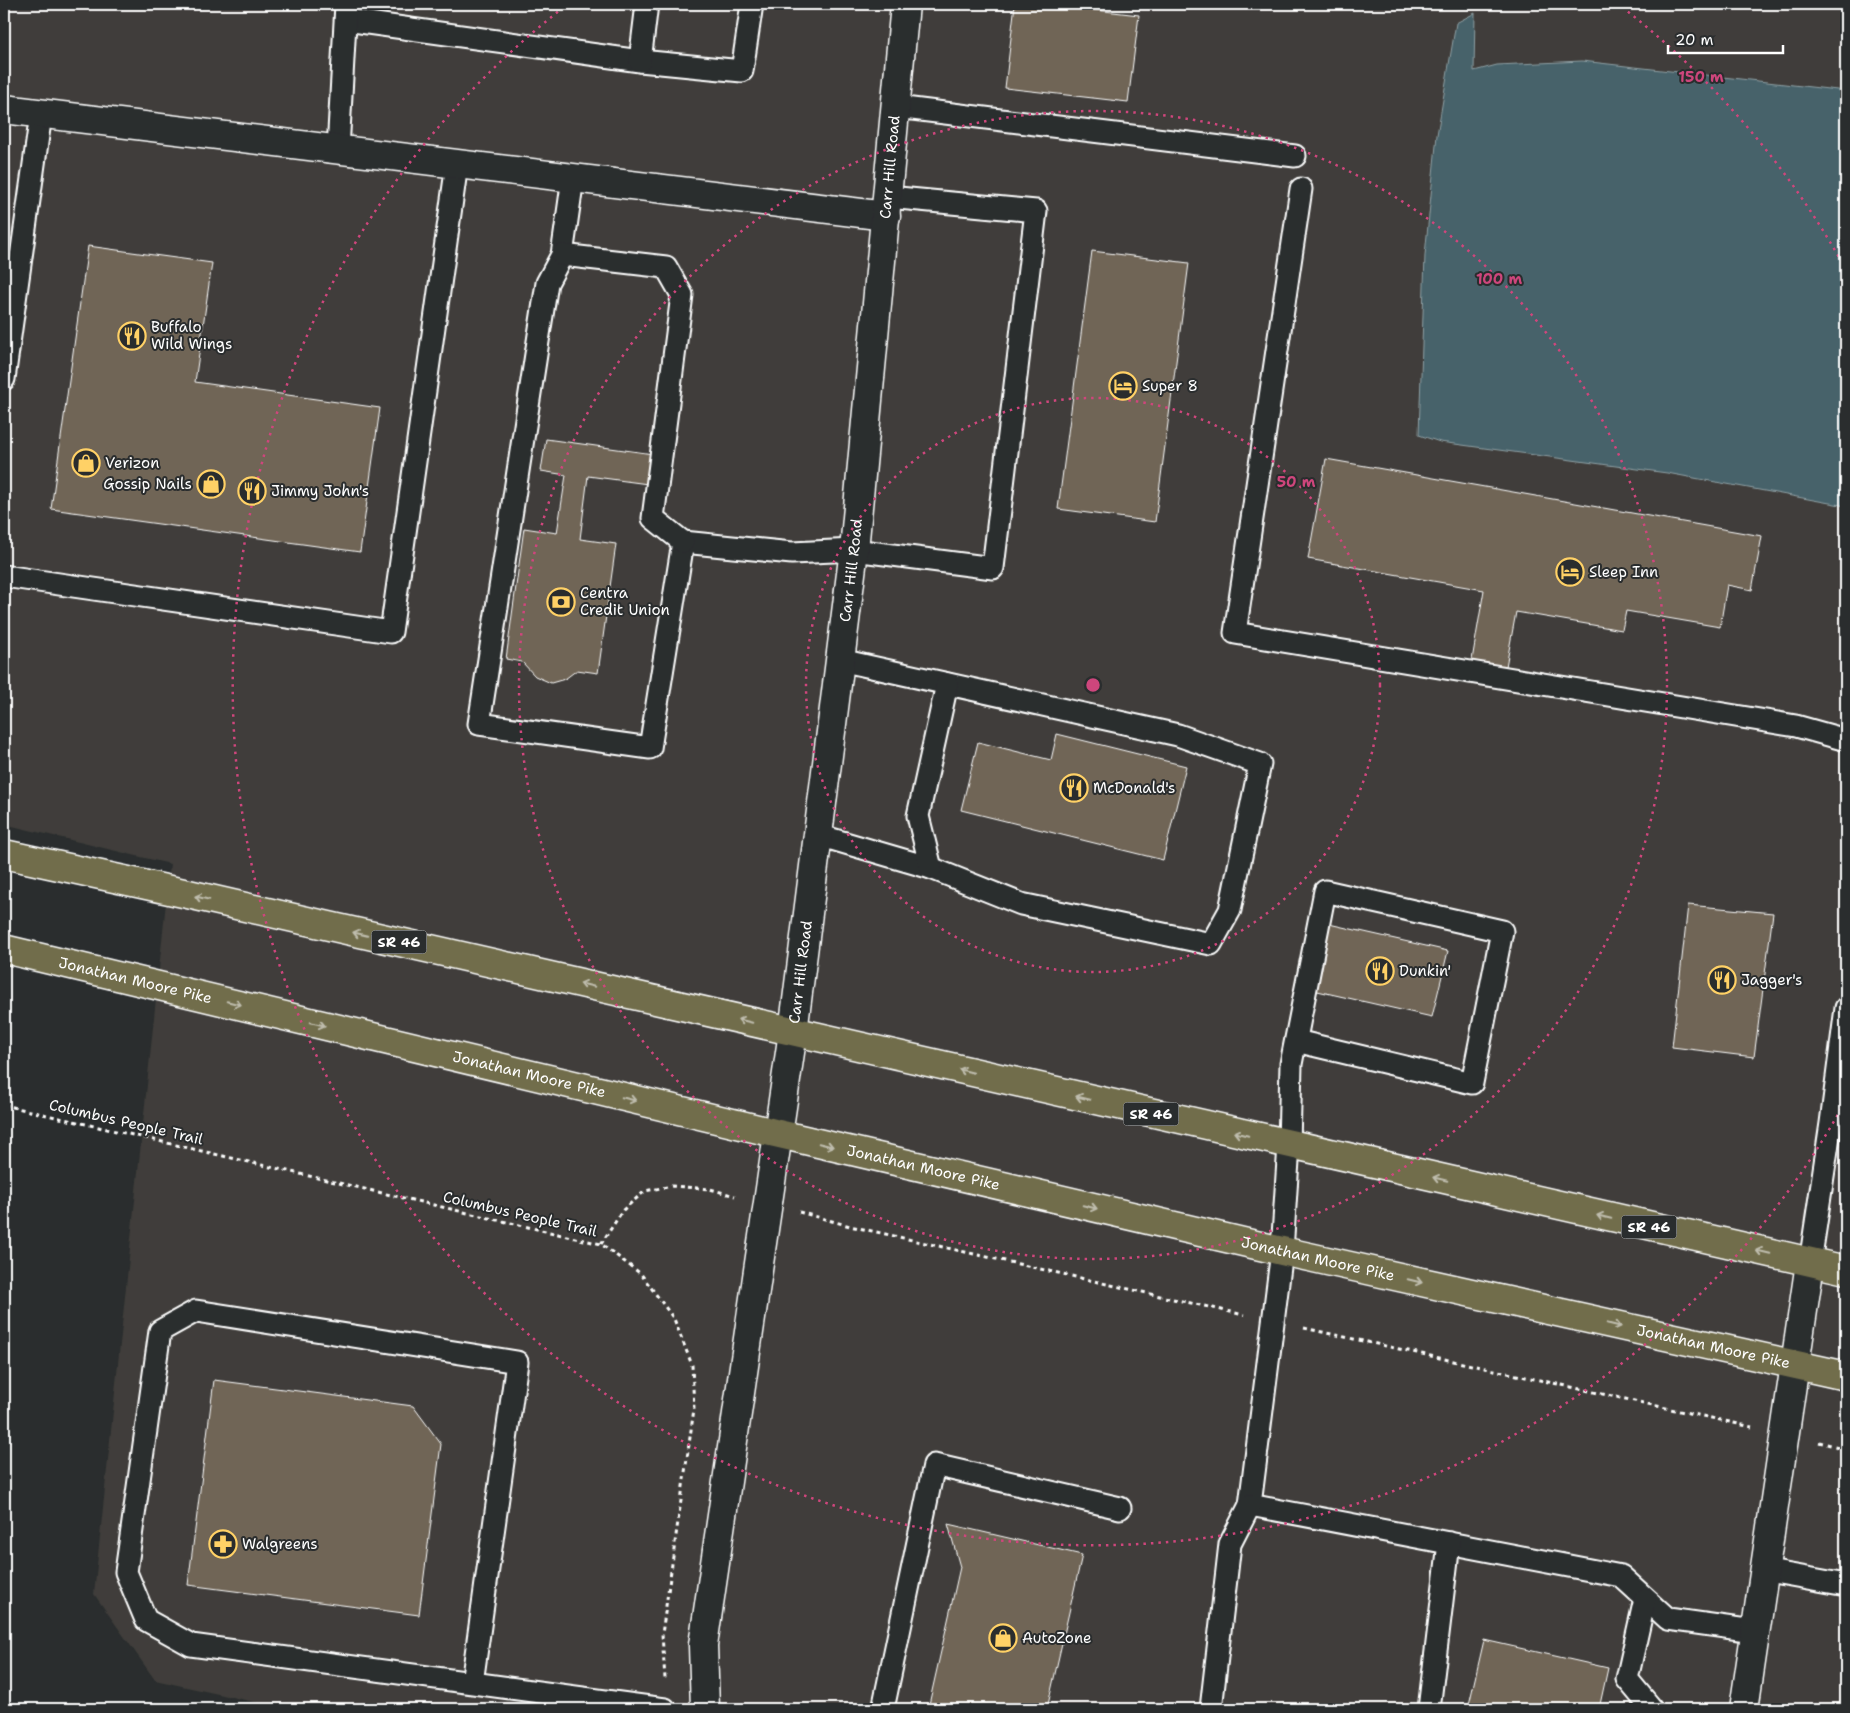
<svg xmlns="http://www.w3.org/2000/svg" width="1850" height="1713" viewBox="0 0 1850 1713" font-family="'Shantell Sans',sans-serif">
<rect width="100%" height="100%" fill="#2a2d2e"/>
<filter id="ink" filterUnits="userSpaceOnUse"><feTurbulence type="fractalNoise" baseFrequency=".02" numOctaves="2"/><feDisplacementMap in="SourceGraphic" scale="10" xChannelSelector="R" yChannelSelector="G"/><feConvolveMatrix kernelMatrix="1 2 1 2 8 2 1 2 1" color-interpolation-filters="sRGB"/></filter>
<g filter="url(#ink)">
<polygon fill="#3f3e3a" points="4,4 1846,4 1846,1709 285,1709 155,1680 94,1594 170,864 4,824"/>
<polygon fill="#46626a" stroke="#90a1a6" points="1475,13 1474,71 1497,65 1582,61 1846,91 1846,506 1667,473 1440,442 1419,435 1425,255 1437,135 1456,23"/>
<g fill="#706557" stroke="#fff">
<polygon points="1015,4 1044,4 1139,15 1128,102 1005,88"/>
<polygon points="88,246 212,263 195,382 380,408 360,552 51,509"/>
<polygon points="1092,251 1189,263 1155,522 1058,509"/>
<polygon points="546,439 653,454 648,484 588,476 580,539 616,544 598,673 577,670 565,679 551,683 535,676 522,662 506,659 524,528 557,533 566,475 541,471"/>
<polygon points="1326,459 1762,536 1752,590 1727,585 1720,627 1626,611 1622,630 1516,612 1505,672 1471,666 1484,590 1308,559"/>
<polygon points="1057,734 1186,766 1163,860 961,810 978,742 1051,760"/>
<polygon points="1688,905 1773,913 1754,1057 1672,1047"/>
<polygon points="1329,924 1448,951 1432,1017 1313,990"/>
<polygon points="214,1380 413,1406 441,1444 419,1615 188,1585"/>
<polygon points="948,1524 1082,1555 1047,1709 928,1709 960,1567"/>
<polygon points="1484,1640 1608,1668 1599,1709 1468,1709"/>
</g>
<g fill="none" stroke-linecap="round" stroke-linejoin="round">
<g stroke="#fff" stroke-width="25">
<g id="service">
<polyline points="346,20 640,61 742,71 752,4"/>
<polyline points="640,61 647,4"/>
<polyline points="896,107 1295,156"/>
<polyline points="338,150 346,4"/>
<polyline points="573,178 562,255 547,283 479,724 650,748 683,542 792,553 854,550 993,568 1036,211 888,197"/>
<polyline points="1301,189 1235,633 1796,726 1846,740"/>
<polyline points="562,255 666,267 682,295 653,518 683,542"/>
<polyline points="4,379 41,114"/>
<polyline points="4,576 391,632 457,164"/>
<polyline points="818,835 931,868 1021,904 1211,944 1230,910 1260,764 1178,735 840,660"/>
<polyline points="931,868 918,816 947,684"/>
<polyline points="1296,1041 1472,1083 1502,931 1325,891 1291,1064 1289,1145 1282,1251 1250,1505 1621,1576 1668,1619 1754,1631"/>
<polyline points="1810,1263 1831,1123 1846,1008"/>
<polyline points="1763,1570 1846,1585"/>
<polyline points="1645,1599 1627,1679 1652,1709"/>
<polyline points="472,1683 517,1362 196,1311 160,1331 126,1572 146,1620 191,1645 665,1709"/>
<polyline points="883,1709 934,1465 1120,1508"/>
<polyline points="1211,1709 1230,1544 1250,1505"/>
<polyline points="1429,1709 1449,1543"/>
</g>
</g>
<g stroke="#fff" stroke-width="31">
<g id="minor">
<polyline points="4,109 886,216"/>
<path id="s1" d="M 705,1709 L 703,1645 L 793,1032 L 854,550 L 905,4"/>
<polyline points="1744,1709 1810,1263"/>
</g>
</g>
<g stroke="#fff" stroke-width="31">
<g id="trunk">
<polyline points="4,854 188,894 1846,1270"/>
<path id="s2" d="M 4,949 L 779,1134 L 1282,1251 L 1846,1376"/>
</g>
</g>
<g stroke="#fff" stroke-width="3" stroke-dasharray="4 4" stroke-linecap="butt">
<polyline points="4,1105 601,1244 641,1274 674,1319 692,1365 694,1409 662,1634 665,1679"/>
<polyline points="799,1212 850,1226 1244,1315"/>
<polyline points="601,1244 623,1210 645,1191 672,1186 710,1189 735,1196"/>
<polyline points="1304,1328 1752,1427"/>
<polyline points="1819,1442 1846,1449"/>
</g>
<use href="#service" stroke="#2a2d2e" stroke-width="21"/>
<use href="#minor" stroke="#2a2d2e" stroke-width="28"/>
<use href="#trunk" stroke="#716d4b" stroke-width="28"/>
</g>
<defs><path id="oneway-shaft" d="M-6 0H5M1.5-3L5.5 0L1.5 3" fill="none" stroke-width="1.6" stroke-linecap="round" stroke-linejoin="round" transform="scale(1.25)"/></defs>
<g stroke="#bfbdae">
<use href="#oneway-shaft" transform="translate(202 898) rotate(-167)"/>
<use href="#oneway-shaft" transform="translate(360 934) rotate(-167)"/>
<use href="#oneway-shaft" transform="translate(587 985) rotate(-167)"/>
<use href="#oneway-shaft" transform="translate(234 1003) rotate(13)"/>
<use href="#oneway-shaft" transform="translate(745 1021) rotate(-167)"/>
<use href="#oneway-shaft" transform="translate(318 1024) rotate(14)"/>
<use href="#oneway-shaft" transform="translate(966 1071) rotate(-167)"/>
<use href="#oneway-shaft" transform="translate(1083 1098) rotate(-167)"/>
<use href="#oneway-shaft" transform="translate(629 1099) rotate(14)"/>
<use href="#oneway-shaft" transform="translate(1241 1134) rotate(-167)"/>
<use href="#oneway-shaft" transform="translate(826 1145) rotate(13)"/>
<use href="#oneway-shaft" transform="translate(1440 1179) rotate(-167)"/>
<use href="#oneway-shaft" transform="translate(1090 1207) rotate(13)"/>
<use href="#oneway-shaft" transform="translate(1604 1217) rotate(-167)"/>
<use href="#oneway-shaft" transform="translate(1763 1252) rotate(-167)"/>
<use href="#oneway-shaft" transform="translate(1415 1281) rotate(13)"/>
<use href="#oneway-shaft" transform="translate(1614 1325) rotate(13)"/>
</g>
</g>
<g fill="none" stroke="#ce467c" stroke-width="2.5" stroke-dasharray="2.5 5">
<circle cx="1093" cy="685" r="287"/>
<circle cx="1093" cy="685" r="574"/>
<path d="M1845 1102A860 860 0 1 1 564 7M1622 7A860 860 0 0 1 1845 268"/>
</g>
<defs>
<g id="restaurant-ring" transform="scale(1.4375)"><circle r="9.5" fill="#2a2d2e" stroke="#ffd166" stroke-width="1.5"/><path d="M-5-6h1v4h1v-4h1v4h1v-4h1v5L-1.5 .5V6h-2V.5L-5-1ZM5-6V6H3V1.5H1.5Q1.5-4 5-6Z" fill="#ffd166"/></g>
<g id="hotel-ring" transform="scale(1.4375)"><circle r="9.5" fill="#2a2d2e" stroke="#ffd166" stroke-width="1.5"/><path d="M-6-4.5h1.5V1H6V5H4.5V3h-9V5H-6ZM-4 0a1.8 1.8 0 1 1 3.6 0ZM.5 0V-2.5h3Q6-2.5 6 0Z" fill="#ffd166"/></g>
<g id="shop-ring" transform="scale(1.4375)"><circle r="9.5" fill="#2a2d2e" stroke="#ffd166" stroke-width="1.5"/><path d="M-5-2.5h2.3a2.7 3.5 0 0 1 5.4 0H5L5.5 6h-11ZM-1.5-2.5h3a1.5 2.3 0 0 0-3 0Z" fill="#ffd166"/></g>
<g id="bank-ring" transform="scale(1.4375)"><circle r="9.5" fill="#2a2d2e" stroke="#ffd166" stroke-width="1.5"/><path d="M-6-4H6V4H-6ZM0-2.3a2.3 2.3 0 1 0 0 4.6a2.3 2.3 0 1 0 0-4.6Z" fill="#ffd166"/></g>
<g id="pharmacy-ring" transform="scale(1.4375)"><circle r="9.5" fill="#2a2d2e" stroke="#ffd166" stroke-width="1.5"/><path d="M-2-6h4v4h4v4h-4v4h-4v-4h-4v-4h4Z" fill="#ffd166"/></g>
</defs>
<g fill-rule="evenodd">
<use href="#restaurant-ring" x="132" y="336"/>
<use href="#hotel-ring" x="1123" y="386"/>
<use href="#shop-ring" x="86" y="463"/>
<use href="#shop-ring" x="211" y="484"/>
<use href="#restaurant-ring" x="252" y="491"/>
<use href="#hotel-ring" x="1570" y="572"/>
<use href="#bank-ring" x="561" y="602"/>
<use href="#restaurant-ring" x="1074" y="788"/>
<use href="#restaurant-ring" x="1380" y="971"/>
<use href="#restaurant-ring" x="1722" y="980"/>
<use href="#pharmacy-ring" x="223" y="1544"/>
<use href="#shop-ring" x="1003" y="1638"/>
</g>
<g text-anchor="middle" stroke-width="4" stroke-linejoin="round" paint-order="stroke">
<g fill="#2a2d2e" stroke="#bfc0c0" stroke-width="1">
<rect x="371.5" y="930.5" width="55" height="23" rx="4"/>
<rect x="1123.5" y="1102.5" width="55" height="23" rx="4"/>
<rect x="1621.5" y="1215.5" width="55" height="23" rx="4"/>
</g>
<g font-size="14" font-weight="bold" fill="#fff">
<text x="399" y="947">SR 46</text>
<text x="1151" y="1119">SR 46</text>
<text x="1649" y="1232">SR 46</text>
</g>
<g font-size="15" fill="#fff" stroke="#2a2d2e">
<text dy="5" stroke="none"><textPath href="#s1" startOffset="1554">Carr Hill Road</textPath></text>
<text dy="5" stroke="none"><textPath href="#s1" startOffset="1149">Carr Hill Road</textPath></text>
<text dy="5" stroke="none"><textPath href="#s1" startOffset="744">Carr Hill Road</textPath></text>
<text dy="5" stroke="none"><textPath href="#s2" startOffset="135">Jonathan Moore Pike</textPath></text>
<text dy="5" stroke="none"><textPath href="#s2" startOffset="540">Jonathan Moore Pike</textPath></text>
<text transform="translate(126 1122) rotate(13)" y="5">Columbus People Trail</text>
<text dy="5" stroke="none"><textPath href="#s2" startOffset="945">Jonathan Moore Pike</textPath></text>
<text transform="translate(520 1214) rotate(13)" y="5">Columbus People Trail</text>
<text dy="5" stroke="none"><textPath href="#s2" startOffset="1350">Jonathan Moore Pike</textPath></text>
<text dy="5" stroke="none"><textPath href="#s2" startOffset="1755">Jonathan Moore Pike</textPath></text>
</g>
<g font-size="15" fill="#fff" stroke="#2a2d2e" text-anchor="start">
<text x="151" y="332">Buffalo<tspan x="151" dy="17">Wild Wings</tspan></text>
<text x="1142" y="391">Super 8</text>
<text x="105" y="468">Verizon</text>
<text x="192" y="489" text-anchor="end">Gossip Nails</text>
<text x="271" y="496">Jimmy John's</text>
<text x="1589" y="577">Sleep Inn</text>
<text x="580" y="598">Centra<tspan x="580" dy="17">Credit Union</tspan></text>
<text x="1093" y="793">McDonald's</text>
<text x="1399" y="976">Dunkin'</text>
<text x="1741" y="985">Jagger's</text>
<text x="242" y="1549">Walgreens</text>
<text x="1022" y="1643">AutoZone</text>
</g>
</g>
<circle cx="1093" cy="685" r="8" fill="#ce467c" stroke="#2a2d2e" stroke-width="2.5"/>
<g font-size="15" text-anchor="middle" font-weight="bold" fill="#ce467c" stroke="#2a2d2e" stroke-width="4" stroke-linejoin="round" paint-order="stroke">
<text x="1701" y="82">150 m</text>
<text x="1499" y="284">100 m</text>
<text x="1296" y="487">50 m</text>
</g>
<rect width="1850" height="1713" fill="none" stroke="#2a2d2e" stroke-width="20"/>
<rect x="10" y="10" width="1830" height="1693" fill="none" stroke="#fff" stroke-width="2" filter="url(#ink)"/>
<path d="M1668 45v8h115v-8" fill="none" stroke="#ffffff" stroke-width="2.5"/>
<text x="1675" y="45" font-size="15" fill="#ffffff" stroke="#2a2d2e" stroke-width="4" paint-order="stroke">20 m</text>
</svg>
